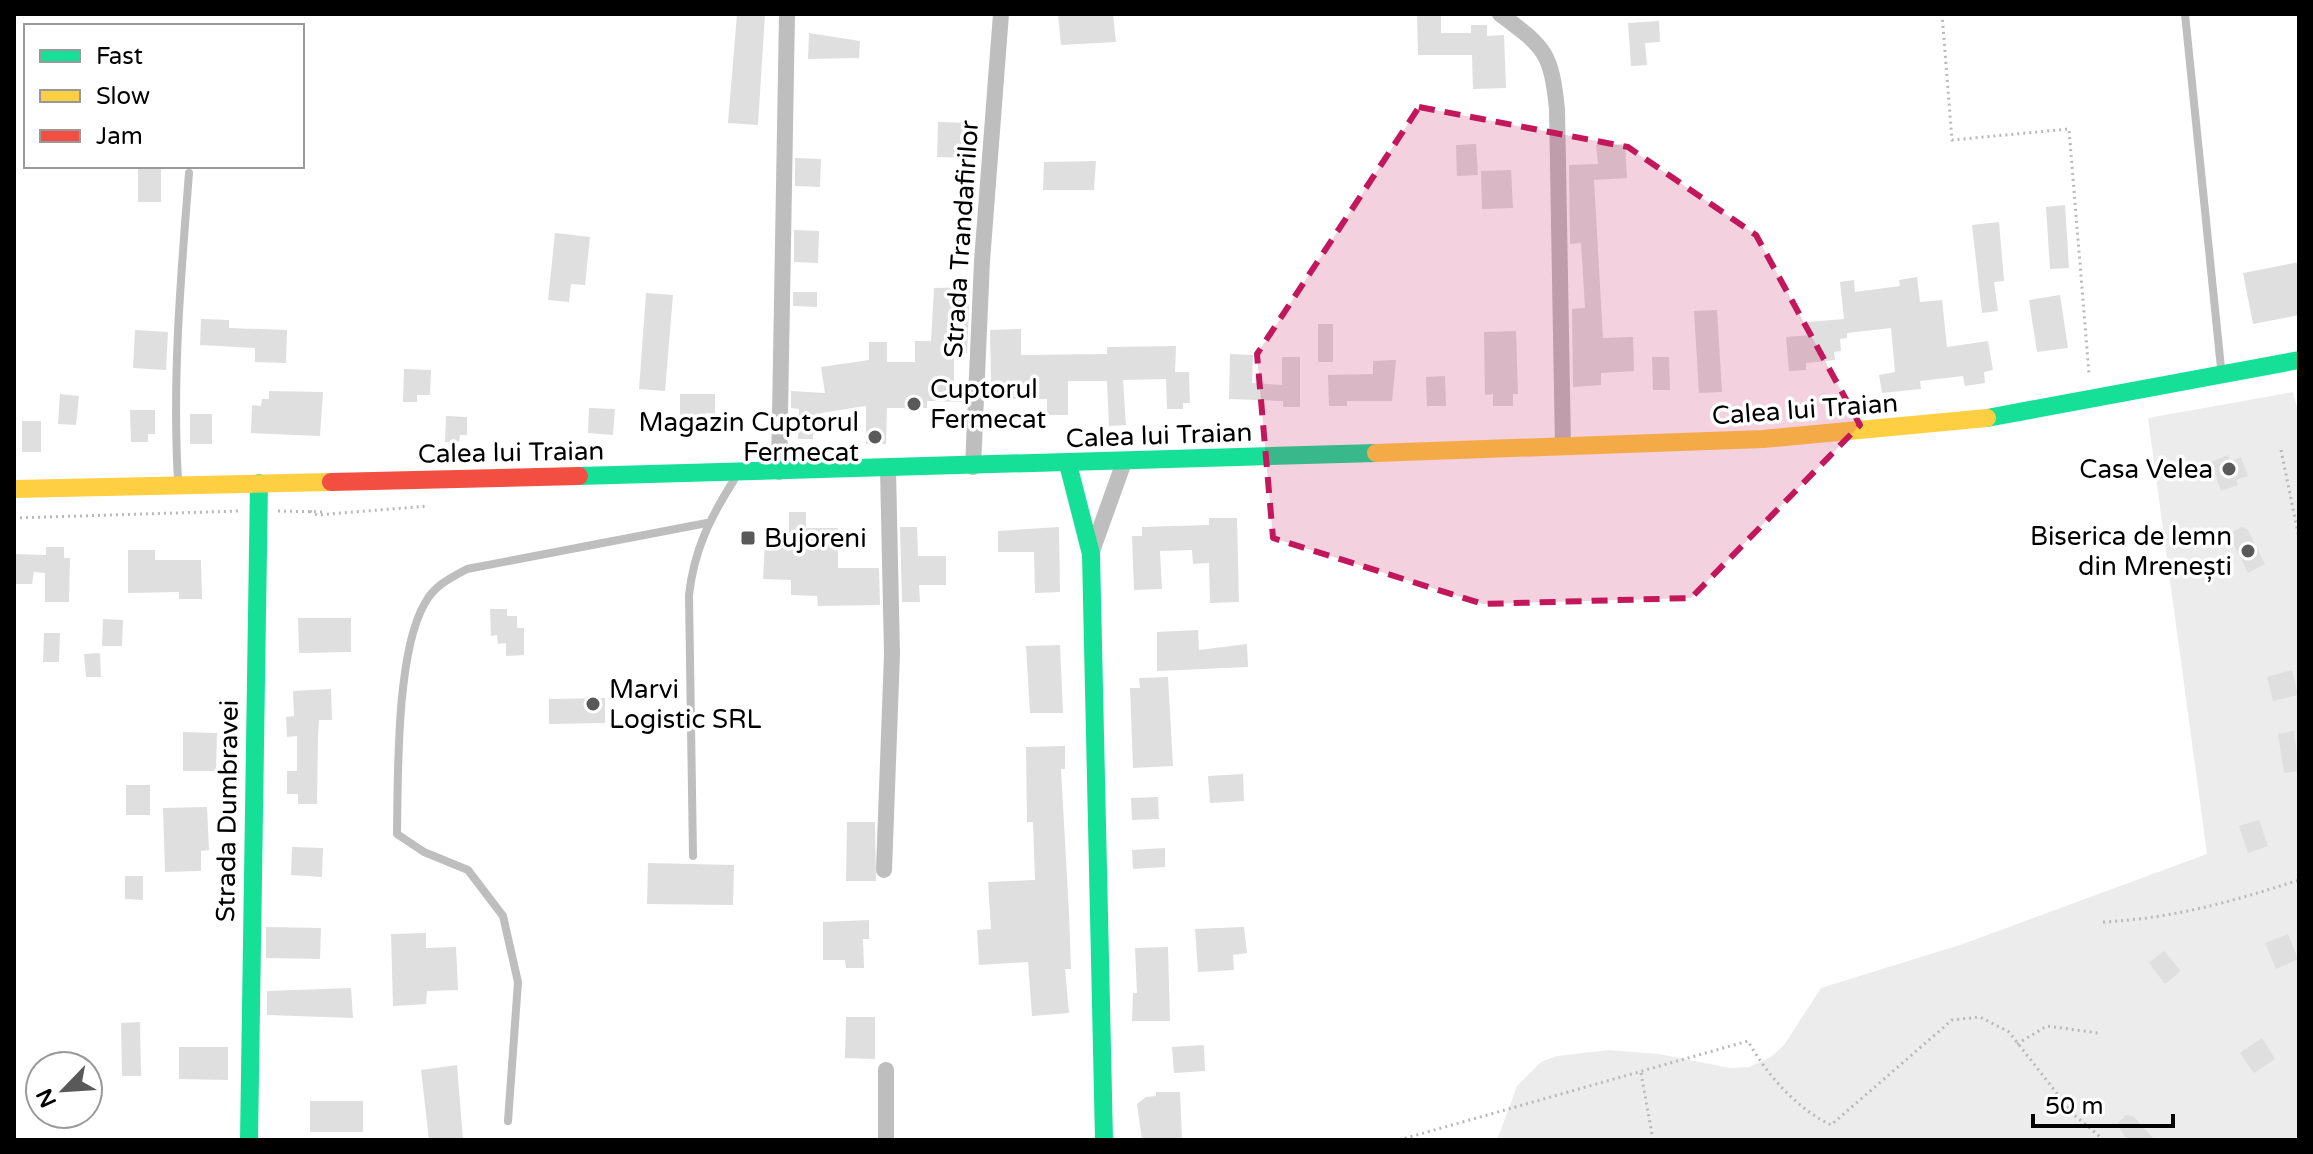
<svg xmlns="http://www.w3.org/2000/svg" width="2313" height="1154" viewBox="0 0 2313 1154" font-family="'Varela Round',sans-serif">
<rect width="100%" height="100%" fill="#fff"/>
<polygon fill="#ececec" points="2293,392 2299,415 2299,1140 1497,1140 1517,1086 1541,1062 1557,1056 1609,1050 1659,1054 1730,1068 1749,1067 1771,1057 1784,1045 1821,988 1963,944 2207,854 2148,418"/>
<g fill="#dfdfdf">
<polygon points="737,14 765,14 758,125 728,123"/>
<polygon points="1058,14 1113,14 1116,42 1061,45"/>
<polygon points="1417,14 1441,14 1441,33 1471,33 1471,25 1487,25 1487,36 1504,35 1506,88 1473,89 1472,55 1418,55"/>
<polygon points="1659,21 1660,42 1645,43 1647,65 1631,66 1628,23"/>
<polygon points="809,33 860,41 859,58 808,59"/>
<polygon points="938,122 970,123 969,158 937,157"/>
<polygon points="1476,144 1478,175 1457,176 1456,145"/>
<polygon points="1625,144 1627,178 1594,180 1603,338 1633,337 1634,371 1601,373 1601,385 1573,387 1572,309 1585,308 1581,243 1570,244 1569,165 1598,164 1596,145"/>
<polygon points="795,158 821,159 820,187 795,186"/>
<polygon points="1096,161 1094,190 1043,190 1044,162"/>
<polygon points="138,166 161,167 161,202 138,202"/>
<polygon points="1511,170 1513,208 1482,209 1481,171"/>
<polygon points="2065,205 2069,268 2050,269 2046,207"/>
<polygon points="1999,222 2004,281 1994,282 1998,311 1982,313 1972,225"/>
<polygon points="794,230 819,231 818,263 794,262"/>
<polygon points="555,233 590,237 585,285 571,284 569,302 548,300"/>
<polygon points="2299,262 2299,315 2253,324 2243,273"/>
<polygon points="1917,277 1920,302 1942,300 1947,347 1988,341 1993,370 1984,372 1985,383 1965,386 1963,376 1920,381 1921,389 1882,393 1879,375 1895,372 1891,328 1847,333 1847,338 1840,339 1841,351 1834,352 1835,360 1806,363 1806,370 1789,371 1786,337 1810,335 1808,322 1844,319 1840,282 1854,280 1855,292 1900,286 1899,280"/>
<polygon points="970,287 967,353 954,352 954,384 966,384 965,402 927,401 927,408 887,408 886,444 866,444 866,406 821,413 820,434 813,434 813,439 798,439 799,409 791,408 791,391 825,393 821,367 869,360 869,342 887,342 887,362 915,362 915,341 931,341 934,288"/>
<polygon points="793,292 817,292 817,307 793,306"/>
<polygon points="646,293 673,295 665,391 639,389"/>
<polygon points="2060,295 2068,348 2037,352 2029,300"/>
<polygon points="1717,310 1722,392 1699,393 1694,311"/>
<polygon points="201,319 229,320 229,328 287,330 286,363 255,362 255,348 200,345"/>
<rect x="1318" y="324" width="15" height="38"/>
<polygon points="1021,329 1021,355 1107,354 1107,347 1176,346 1175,372 1189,372 1190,403 1183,403 1183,409 1167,409 1166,379 1123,380 1126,425 1109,426 1107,381 1068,381 1068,415 1047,415 1047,399 987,399 988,384 991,384 990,330"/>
<polygon points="135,330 168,332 166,370 133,368"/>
<polygon points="1516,331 1518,394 1513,394 1513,406 1493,406 1493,394 1485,395 1484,332"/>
<polygon points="1230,354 1253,355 1252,383 1282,385 1282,357 1300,357 1300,407 1283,407 1283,401 1229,399"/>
<polygon points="1652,357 1669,357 1670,390 1653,390"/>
<polygon points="1396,360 1392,401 1347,401 1347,406 1329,406 1328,375 1373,374 1373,361"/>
<polygon points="404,369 431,370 430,395 417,395 417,402 403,402"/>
<polygon points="1445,376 1446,406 1427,406 1426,377"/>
<polygon points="269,391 323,392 320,436 251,433 252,405 261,406 262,399 269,399"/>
<polygon points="60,394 79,396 76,425 58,424"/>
<polygon points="680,394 715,394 715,414 706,413 706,432 680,432"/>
<polygon points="589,408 615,409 613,435 588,433"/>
<polygon points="130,410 155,410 155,434 148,434 148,442 131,442"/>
<rect x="190" y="414" width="22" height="30"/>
<polygon points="446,416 467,417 467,435 460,435 459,442 445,442"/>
<rect x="22" y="421" width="19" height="31"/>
<polygon points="2228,455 2230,461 2241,457 2248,476 2236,480 2238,485 2221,491 2211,462"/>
<polygon points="789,512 806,512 806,528 838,528 838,568 879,568 880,605 818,606 817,596 791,595 791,580 763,579 765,542 789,543"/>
<polygon points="1209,518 1237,518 1239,602 1210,603 1209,563 1193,564 1192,550 1160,551 1162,589 1134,590 1132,536 1142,536 1142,527 1209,525"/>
<polygon points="900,527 917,527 918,556 946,556 946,585 919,585 920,602 902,602"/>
<polygon points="1059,527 1060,592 1035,593 1034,552 998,552 998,531"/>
<polygon points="2242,527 2248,530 2265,564 2248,573 2231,539 2232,532"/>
<polygon points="46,547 64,547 64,558 70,558 69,602 45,602 45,573 34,572 32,584 14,584 14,554 46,555"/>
<polygon points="128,550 155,550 155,560 201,560 202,599 179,599 179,592 128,593"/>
<polygon points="490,609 507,609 507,616 517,616 517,628 524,628 524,655 506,656 506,643 498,644 497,635 491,636"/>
<polygon points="298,618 351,618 351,652 299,653"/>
<polygon points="103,619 123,620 122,646 102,646"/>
<polygon points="1198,630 1199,650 1247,644 1248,667 1157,671 1157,632"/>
<polygon points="44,633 60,633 59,662 43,662"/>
<polygon points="1060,645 1063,713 1030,713 1026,646"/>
<polygon points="100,653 101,677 86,677 84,654"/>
<polygon points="2292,670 2298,695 2273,701 2267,677"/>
<polygon points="1168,677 1173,766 1133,768 1130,688 1140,688 1139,678"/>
<polygon points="331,689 332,720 319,720 318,736 317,804 298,804 298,794 287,794 287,771 297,771 297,736 287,737 286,717 294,716 293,691"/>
<polygon points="605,698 605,723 549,724 549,699"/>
<polygon points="2294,731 2299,771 2284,773 2278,734"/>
<polygon points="183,732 217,733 216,771 183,771"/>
<polygon points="1065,746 1065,769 1061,769 1069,913 1071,969 1065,969 1069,1013 1032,1016 1028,962 979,965 977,930 991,929 988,882 1035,880 1033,822 1027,822 1026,747"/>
<polygon points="1243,774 1244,801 1210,803 1208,776"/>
<rect x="126" y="785" width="24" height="30"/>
<polygon points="1158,797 1159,819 1132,820 1131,798"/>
<polygon points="207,807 209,850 201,851 201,871 165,872 163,808"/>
<polygon points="2259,820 2268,846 2248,853 2239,826"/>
<polygon points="847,822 875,822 876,881 846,881"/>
<polygon points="292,847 323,848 322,877 291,875"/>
<polygon points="1165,848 1165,867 1133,869 1132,850"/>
<polygon points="648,863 734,865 733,905 647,904"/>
<polygon points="125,876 143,876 143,900 125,899"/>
<polygon points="869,920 869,939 863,939 864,968 846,968 845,960 823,960 823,922"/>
<polygon points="266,927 321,928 320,959 266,958"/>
<polygon points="1244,927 1247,953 1233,955 1234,970 1198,972 1195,929"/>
<polygon points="426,933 426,948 456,947 458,990 427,991 426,1004 393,1006 391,934"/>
<polygon points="2288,934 2298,959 2276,969 2265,943"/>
<polygon points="1168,947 1170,1021 1132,1021 1133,993 1137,993 1135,948"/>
<polygon points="2164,951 2181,971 2165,984 2149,963"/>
<polygon points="351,988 353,1018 267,1015 267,991"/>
<polygon points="846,1017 875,1017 875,1059 845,1058"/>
<polygon points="140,1022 141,1076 122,1076 121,1023"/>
<polygon points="2262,1038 2275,1059 2254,1073 2240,1053"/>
<polygon points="1204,1045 1205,1071 1174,1073 1172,1047"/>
<polygon points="179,1047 228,1047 228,1080 179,1079"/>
<polygon points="457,1065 463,1140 429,1140 421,1070"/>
<polygon points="1156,1092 1180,1092 1182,1140 1142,1140 1137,1104 1146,1097 1156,1096"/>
<rect x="310" y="1101" width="53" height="31"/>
<polygon points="2126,1115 2133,1116 2155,1140 2127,1140 2117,1124"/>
</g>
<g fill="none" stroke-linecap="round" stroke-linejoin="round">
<g stroke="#b9b9b9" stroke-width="3" stroke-dasharray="2 4" stroke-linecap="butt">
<polyline points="1942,14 1952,140 2069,129 2089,374"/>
<polyline points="2281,450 2299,538"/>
<polyline points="278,511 322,512"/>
<polyline points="310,511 317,515 428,506"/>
<polyline points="14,518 238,511"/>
<polyline points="2299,870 2299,880"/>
<path d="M 2103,922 C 2175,918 2231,902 2299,880"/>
<polyline points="2017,1044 2047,1026 2098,1033"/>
<polyline points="1641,1073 1653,1140"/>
<path d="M 1399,1140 L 1748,1041 C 1767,1075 1796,1108 1831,1125 L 1952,1020 L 1980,1017 L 2009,1032 L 2073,1114 L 2104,1140"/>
</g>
<g stroke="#bebebe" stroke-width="8">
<polyline points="2185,14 2221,368"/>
<path d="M 178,480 C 172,378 181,275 189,173"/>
<path d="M 693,856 L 689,595 C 694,550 710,518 734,480"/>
<path d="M 508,1121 L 518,982 L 503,916 L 468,870 L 424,852 L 397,834 C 398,776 396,652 425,603 C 434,586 450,578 467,569 L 707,523"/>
</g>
<g stroke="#bebebe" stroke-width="16">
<path d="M 1500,14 C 1546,48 1551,53 1557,109 L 1563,447"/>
<polyline points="973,467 982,261 1001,14"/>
<polyline points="779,472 787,14"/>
<polyline points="1091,554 1124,462"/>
<polyline points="884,870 892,654 888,469"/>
<polyline points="886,1140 886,1070"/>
</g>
<g stroke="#16e098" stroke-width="18">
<polyline points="1987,418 2299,360"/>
<polyline points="1068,464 1091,554 1104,1140"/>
<polyline points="579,476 1376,453"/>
<polyline points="249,1140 259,483"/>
</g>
<g stroke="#ffcf43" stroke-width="18">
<polyline points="1376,453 1763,439 1987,418"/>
<polyline points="14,489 331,482"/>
</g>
<polyline stroke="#f24e42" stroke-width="18" points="331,482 579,476"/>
</g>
<path fill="#c2185b" fill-opacity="0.2" stroke="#c2185b" stroke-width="6" stroke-dasharray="16 10" stroke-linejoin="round" d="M 1419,107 L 1628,147 L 1756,235 L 1860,425 L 1691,598 L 1483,604 L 1273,538 L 1257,354 Z"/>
<g fill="#595959" stroke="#fff" stroke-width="3">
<circle cx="914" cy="404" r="8"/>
<circle cx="875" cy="437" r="8"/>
<circle cx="2229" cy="469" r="8"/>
<rect x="740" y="530" width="16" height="16" rx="4"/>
<circle cx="2248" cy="551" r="8"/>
<circle cx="593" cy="704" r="8"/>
</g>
<g text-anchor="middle" stroke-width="7" stroke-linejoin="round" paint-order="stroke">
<g font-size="26" fill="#000" stroke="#fff">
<text transform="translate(961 239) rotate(-86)" y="9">Strada Trandafirilor</text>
<text transform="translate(1805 409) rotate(-4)" y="9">Calea lui Traian</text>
<text transform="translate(1159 435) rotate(-2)" y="9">Calea lui Traian</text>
<text transform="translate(511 452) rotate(-1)" y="9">Calea lui Traian</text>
<text transform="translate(227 811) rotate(-89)" y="9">Strada Dumbravei</text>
</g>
<g font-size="26" fill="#000" stroke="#fff" text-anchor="start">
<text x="930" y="398">Cuptorul<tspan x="930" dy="30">Fermecat</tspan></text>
<text x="859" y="431" text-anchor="end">Magazin Cuptorul<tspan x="859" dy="30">Fermecat</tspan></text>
<text x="2213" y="478" text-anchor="end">Casa Velea</text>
<text x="2232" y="545" text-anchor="end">Biserica de lemn<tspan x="2232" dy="30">din Mrenești</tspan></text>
<text x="764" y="547">Bujoreni</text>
<text x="609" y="698">Marvi<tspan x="609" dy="30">Logistic SRL</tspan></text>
</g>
</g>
<rect width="2313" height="1154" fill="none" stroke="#000000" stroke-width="32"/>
<rect x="24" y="24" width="280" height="144" fill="#ffffff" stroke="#999999" stroke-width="2"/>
<rect x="40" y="50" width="40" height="12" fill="#16e098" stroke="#999999" stroke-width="2"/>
<text x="96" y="64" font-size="24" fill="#000000">Fast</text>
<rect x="40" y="90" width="40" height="12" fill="#ffcf43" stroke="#999999" stroke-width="2"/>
<text x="96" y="104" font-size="24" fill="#000000">Slow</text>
<rect x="40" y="130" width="40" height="12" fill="#f24e42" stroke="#999999" stroke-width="2"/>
<text x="96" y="144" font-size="24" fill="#000000">Jam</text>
<g transform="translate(64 1090) rotate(245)"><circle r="38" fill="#ffffff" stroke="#999999" stroke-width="2"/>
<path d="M0-6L14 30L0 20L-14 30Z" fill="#595959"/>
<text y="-12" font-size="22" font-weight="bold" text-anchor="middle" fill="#000000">N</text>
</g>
<path d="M2033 1114v12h140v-12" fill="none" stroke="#000000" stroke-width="4"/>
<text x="2045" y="1114" font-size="24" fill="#000000" stroke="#ffffff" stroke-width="6" paint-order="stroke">50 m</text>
</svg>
